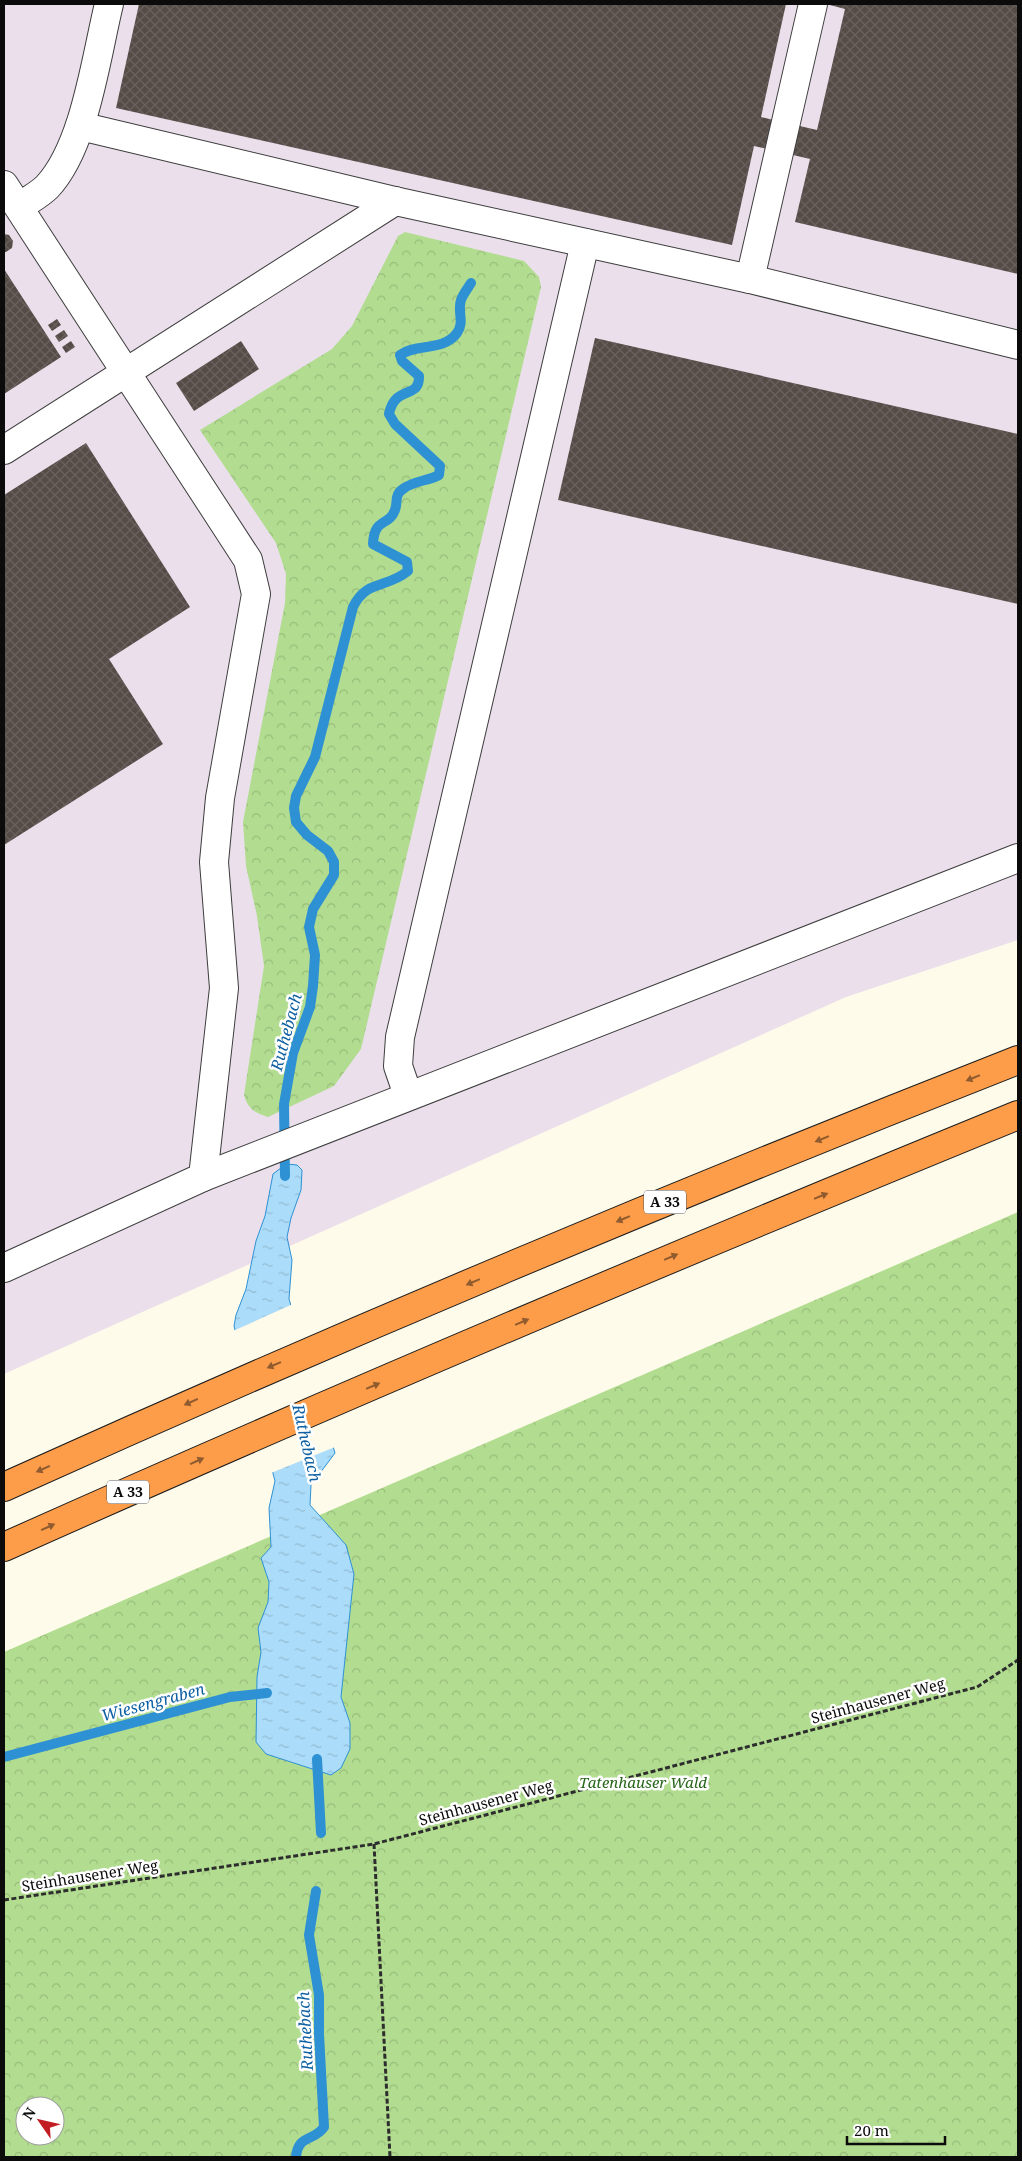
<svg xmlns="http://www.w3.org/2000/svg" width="1022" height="2161" viewBox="0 0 1022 2161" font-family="'Noto Serif',serif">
<defs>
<pattern id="forest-crowns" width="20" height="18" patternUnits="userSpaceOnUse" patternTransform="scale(1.25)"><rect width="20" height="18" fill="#b2dd90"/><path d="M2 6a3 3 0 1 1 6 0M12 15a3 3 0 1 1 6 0" fill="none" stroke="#98bc7b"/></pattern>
<pattern id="water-ripples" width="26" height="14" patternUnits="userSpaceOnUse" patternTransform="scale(1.25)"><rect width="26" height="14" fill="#abdcf9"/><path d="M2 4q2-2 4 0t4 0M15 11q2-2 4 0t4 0" fill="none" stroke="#92bbd4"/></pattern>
<pattern id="building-cross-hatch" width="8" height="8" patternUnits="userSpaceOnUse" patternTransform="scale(1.25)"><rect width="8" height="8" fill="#554c47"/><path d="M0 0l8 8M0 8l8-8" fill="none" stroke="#68615d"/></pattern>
</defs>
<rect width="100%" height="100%" fill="#fffbea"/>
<polygon fill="#eadfeb" points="4,4 1018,4 1018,940 846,997 4,1374"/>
<g fill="url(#forest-crowns)" fill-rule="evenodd">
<path d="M 405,232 L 524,261 L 539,277 L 541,287 L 361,1049 L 334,1086 L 268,1117 C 255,1113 248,1109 244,1095 L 264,966 L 257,916 L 246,866 L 243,822 L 285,603 L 286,574 L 276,543 L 200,430 L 332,349 L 352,326 L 398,236 Z"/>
<path d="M 1018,1212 L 1018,2157 L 4,2157 L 4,1652 ZM 25,2106 L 55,2106 L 55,2136 L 25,2136 Z"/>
</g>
<polygon fill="url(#water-ripples)" stroke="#2e91d4" points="286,1164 297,1165 302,1170 301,1190 291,1218 287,1237 292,1260 289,1299 335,1453 311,1485 310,1505 346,1545 354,1574 341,1697 350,1723 350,1749 341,1768 331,1775 266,1754 256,1742 257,1677 261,1652 258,1628 268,1602 269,1582 261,1558 271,1547 269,1508 275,1481 234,1326 236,1315 246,1289 256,1241 265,1216 273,1174"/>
<polygon fill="#fffbea" points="293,1304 335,1447 271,1473 233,1331"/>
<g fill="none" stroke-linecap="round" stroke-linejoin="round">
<g stroke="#2e91d4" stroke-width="10">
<path d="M 285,1176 L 284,1104 L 293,1053 L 310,1007 L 313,986 L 315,955 L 309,927 L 313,909 L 334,875 L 334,862 L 328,851 L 307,835 L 296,822 L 294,808 L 296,796 L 315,757 L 353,607 C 367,579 386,589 408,571 L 407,562 L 373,544 C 374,517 389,527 395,510 C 398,502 394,495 403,489 C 413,481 428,481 439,475 L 440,466 L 395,424 L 389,414 C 395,384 420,400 419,376 L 402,361 L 400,355 C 416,343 443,352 457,333 C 465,322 457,312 461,300 C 463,294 468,288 471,283"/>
<polyline points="4,1757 230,1697 267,1693"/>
<polyline points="317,1759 321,1833"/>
<path d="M 296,2157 C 298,2134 314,2142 324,2127 L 319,2034 L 319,1995 L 309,1935 L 316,1891"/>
</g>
</g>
<g fill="url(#building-cross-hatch)">
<polygon points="139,4 786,4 761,117 817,130 845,9 826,4 1018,4 1018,274 795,222 810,159 754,146 732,245 116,108"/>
<polygon points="4,234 9,235 13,241 12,248 6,252 4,252"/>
<polygon points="4,269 61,357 4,394"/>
<polygon points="57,319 61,325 52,331 48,325"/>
<polygon points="64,330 68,336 59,342 55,336"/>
<polygon points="595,338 1018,434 1018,604 558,500"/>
<polygon points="71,341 75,347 66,353 62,347"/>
<polygon points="241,341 259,369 194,411 176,383"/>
<polygon points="86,443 190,607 109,659 163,744 4,845 4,495"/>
</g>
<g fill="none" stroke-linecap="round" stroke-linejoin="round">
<g stroke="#3e3e3e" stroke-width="30">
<g id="minor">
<polyline points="80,126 395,201 750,279 1018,345"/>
<polyline points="4,185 248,560 256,594 220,798 214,862 224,988 203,1177 4,1268"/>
<path d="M 19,207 C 27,201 39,195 47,187 C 85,147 96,57 109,4"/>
<polyline points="750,279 813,4"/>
<polyline points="4,450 395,201"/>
<polyline points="408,1095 398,1066 400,1037 585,243"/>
<polyline points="203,1177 1018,858"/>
</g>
</g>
<g stroke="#1c1c1c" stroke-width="30">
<g id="highway">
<path d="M 4,1487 C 338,1336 677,1194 1018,1060"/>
<path d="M 4,1547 C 339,1397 678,1254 1018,1115"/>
</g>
</g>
<g stroke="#2d2d2d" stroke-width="3" stroke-dasharray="5 2.5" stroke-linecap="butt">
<polyline points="374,1844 390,2157"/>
<polyline points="4,1900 374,1844 977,1687 1018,1660"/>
</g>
<use href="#minor" stroke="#fff" stroke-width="28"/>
<use href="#highway" stroke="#fd9d4a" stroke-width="28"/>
</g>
<defs><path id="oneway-solid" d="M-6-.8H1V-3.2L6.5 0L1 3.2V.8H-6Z" transform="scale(1.25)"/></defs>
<g fill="#905b2e">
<use href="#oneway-solid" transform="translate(973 1078) rotate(158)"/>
<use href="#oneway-solid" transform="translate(822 1139) rotate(158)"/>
<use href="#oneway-solid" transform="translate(821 1196) rotate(-22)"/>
<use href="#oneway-solid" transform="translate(623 1219) rotate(157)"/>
<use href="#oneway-solid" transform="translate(671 1257) rotate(-23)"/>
<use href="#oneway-solid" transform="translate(473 1282) rotate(157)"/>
<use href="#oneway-solid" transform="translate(522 1322) rotate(-23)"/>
<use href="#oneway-solid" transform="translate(274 1365) rotate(157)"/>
<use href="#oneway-solid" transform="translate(373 1386) rotate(-23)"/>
<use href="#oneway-solid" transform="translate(191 1402) rotate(156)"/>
<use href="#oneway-solid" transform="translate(197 1461) rotate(-24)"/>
<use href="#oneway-solid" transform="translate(43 1469) rotate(156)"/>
<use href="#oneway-solid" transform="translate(48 1527) rotate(-24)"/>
</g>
<g text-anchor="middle" stroke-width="5" stroke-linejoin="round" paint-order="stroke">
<g fill="#fff" stroke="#545454" stroke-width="1">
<rect x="644" y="1190.5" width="42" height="23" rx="4"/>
<rect x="107" y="1480.5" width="42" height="23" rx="4"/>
</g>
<g font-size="14" font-weight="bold" fill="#0b0b0b">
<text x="665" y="1207">A 33</text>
<text x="128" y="1497">A 33</text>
</g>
<g font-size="15" fill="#0b0b0b" stroke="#fff">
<text transform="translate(878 1701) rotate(-15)" y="5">Steinhausener Weg</text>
<text transform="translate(486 1803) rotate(-15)" y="5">Steinhausener Weg</text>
<text transform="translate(90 1876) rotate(-9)" y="5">Steinhausener Weg</text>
</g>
<g font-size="15" font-style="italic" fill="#286619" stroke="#fff">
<text x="643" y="1788">Tatenhauser Wald</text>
</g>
<g font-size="16" font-style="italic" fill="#0f61a3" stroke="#fff">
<text transform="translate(286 1032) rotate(-75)" y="6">Ruthebach</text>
<text transform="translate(307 1443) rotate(77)" y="6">Ruthebach</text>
<text transform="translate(153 1702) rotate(-15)" y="6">Wiesengraben</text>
<text transform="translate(305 2031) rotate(-93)" y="6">Ruthebach</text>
</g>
</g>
<rect width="1022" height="2161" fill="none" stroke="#0b0b0b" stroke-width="10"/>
<g transform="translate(40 2121) rotate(304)"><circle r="24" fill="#ffffff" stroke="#9d9d9d"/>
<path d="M0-4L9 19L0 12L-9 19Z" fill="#c21d23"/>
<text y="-8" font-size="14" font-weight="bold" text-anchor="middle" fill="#0b0b0b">N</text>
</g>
<path d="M847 2136v8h98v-8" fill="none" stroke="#0b0b0b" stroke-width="2.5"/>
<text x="854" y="2136" font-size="15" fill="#0b0b0b" stroke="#ffffff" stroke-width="4" paint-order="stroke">20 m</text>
</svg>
